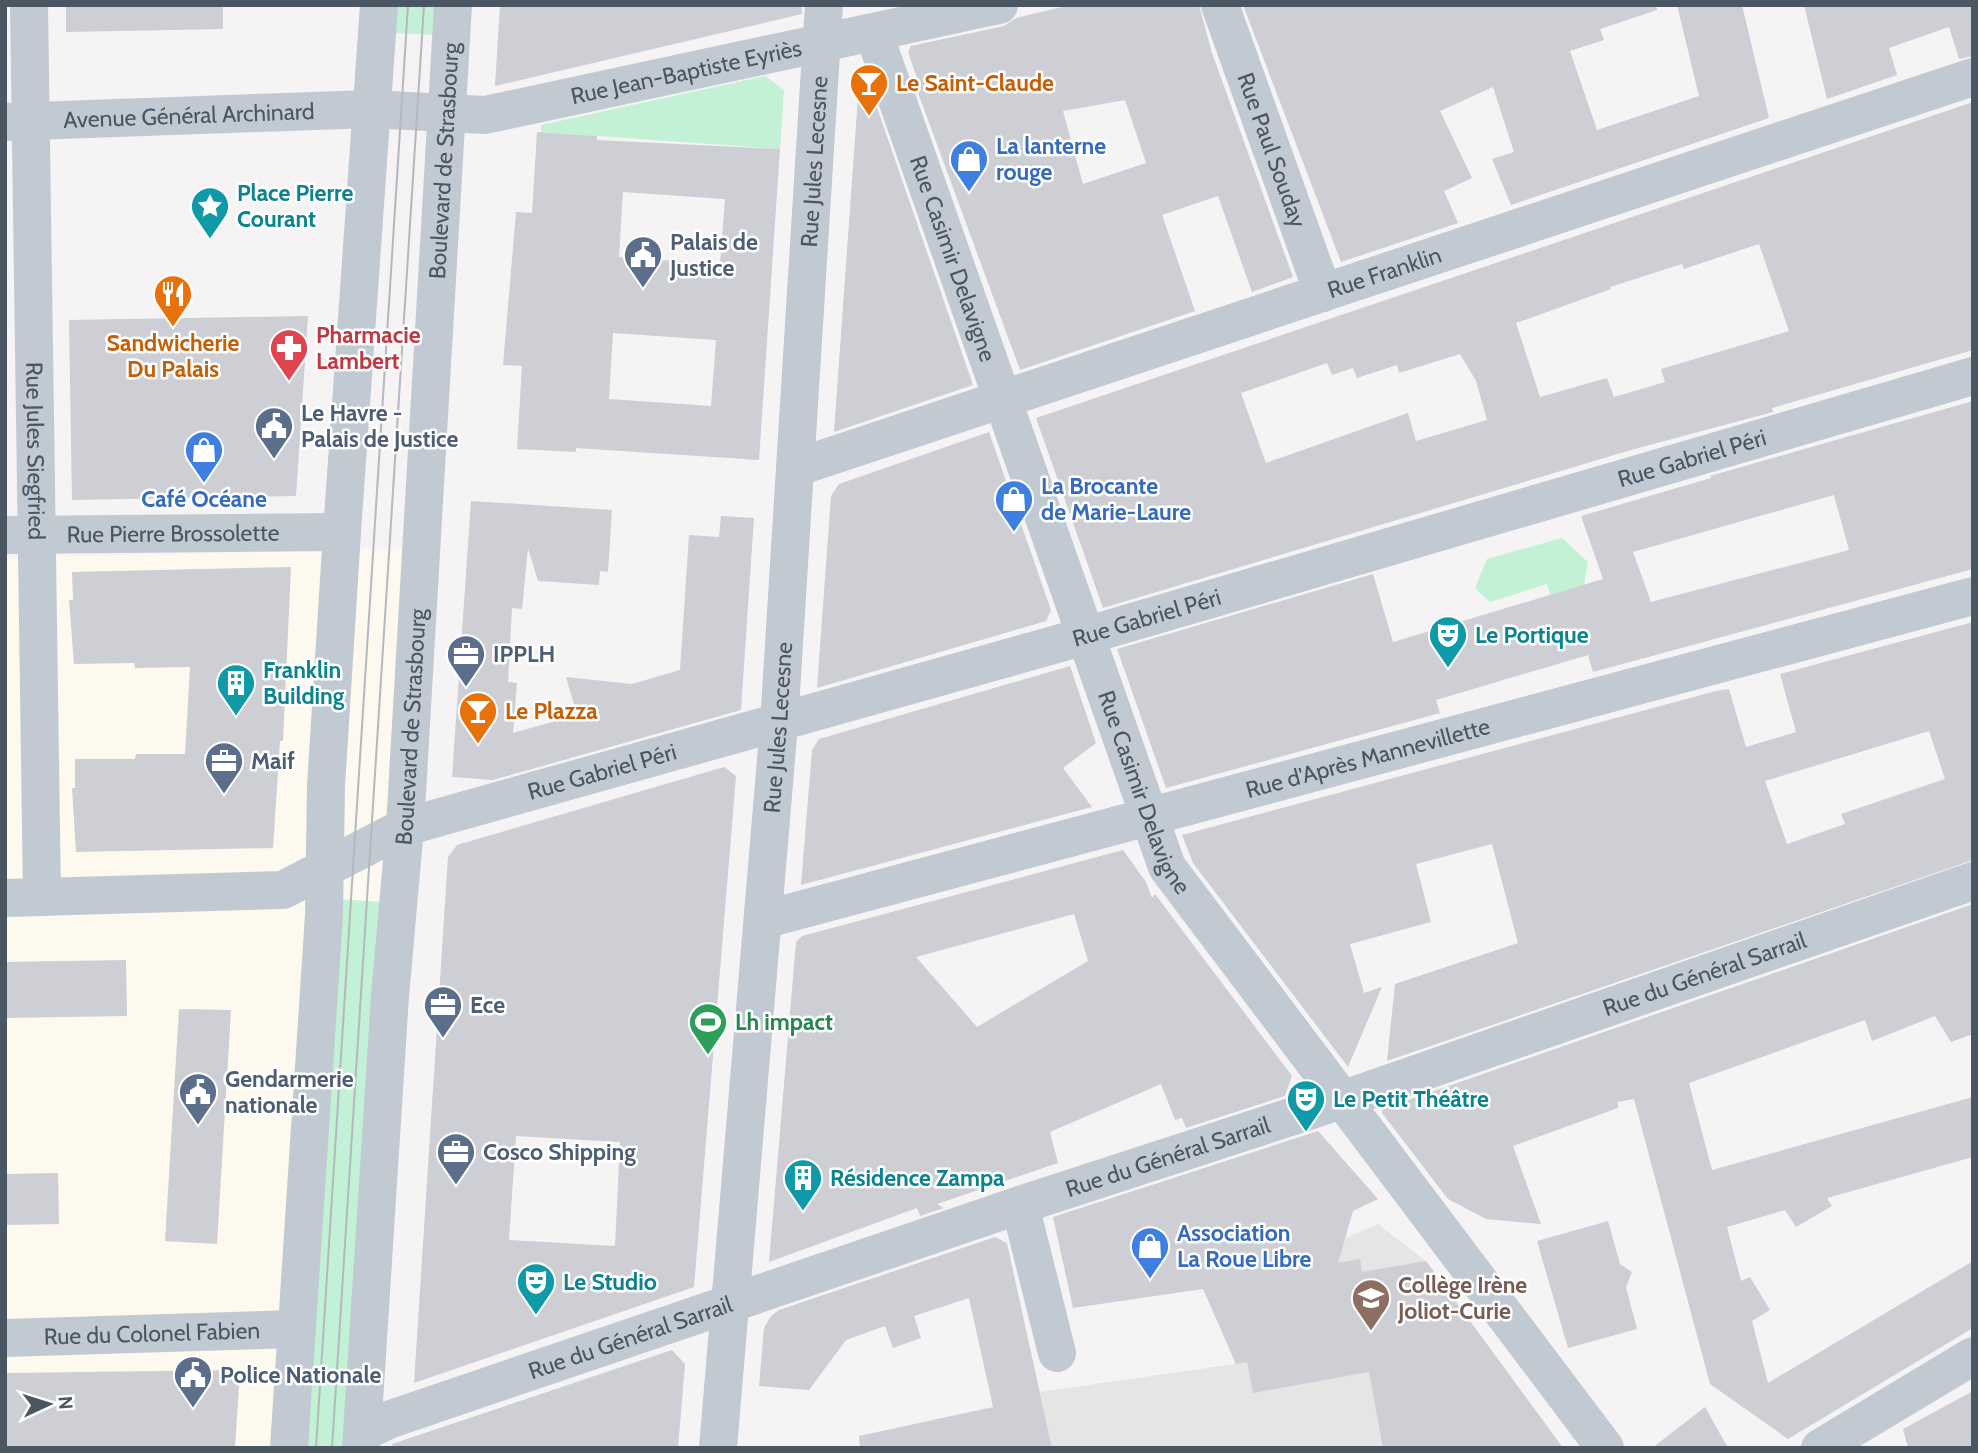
<svg xmlns="http://www.w3.org/2000/svg" width="1978" height="1453" viewBox="0 0 1978 1453" font-family="Cabin,sans-serif">
<rect width="100%" height="100%" fill="#f5f3f3"/>
<polygon fill="#fdf9ef" points="427,548 371,1448 5,1448 5,558"/>
<polygon fill="#e6e4e5" points="1378,1224 1427,1262 1563,1448 1052,1448 1040,1392 1235,1364 1229,1348 1299,1315 1305,1256"/>
<g fill="#c3f1d5">
<polygon points="393,5 442,5 440,35 391,33"/>
<polygon points="765,76 784,90 780,149 541,132 541,125"/>
<polygon points="1562,538 1588,562 1584,585 1550,595 1547,584 1490,602 1475,588 1487,559"/>
<polygon points="334,899 384,902 349,1448 299,1448"/>
</g>
<g fill="#cdcfd5" fill-rule="evenodd">
<polygon points="66,5 223,5 223,29 66,32"/>
<polygon points="500,5 801,5 802,14 495,86"/>
<path d="M 1070,5 L 1199,5 L 1212,53 L 1293,277 L 1252,292 L 1218,196 L 1162,215 L 1195,311 L 1020,370 L 917,90 L 921,90 L 908,52 L 911,46 L 1004,26 L 1016,18 ZM 1125,100 L 1146,163 L 1083,184 L 1063,111 Z"/>
<polygon points="1243,5 1656,5 1657,10 1600,29 1604,40 1570,51 1597,130 1699,96 1677,5 1742,5 1769,118 1511,205 1492,159 1514,152 1493,87 1440,111 1472,178 1444,191 1458,223 1341,262"/>
<polygon points="1804,5 1973,5 1973,56 1959,59 1949,27 1889,48 1897,75 1827,99"/>
<polygon points="873,96 973,385 834,432 858,97"/>
<path d="M 1973,102 L 1973,350 L 1772,408 L 1773,412 L 1631,450 L 1103,608 L 1036,418 ZM 1759,244 L 1789,331 L 1661,369 L 1665,382 L 1614,397 L 1607,378 L 1540,397 L 1516,323 L 1611,289 L 1610,287 L 1682,264 L 1684,269 ZM 1460,354 L 1476,381 L 1487,420 L 1416,441 L 1408,413 L 1266,463 L 1241,393 L 1327,363 L 1332,375 L 1353,368 L 1357,378 L 1397,365 L 1399,373 Z"/>
<path d="M 537,132 L 597,136 L 597,140 L 780,149 L 759,460 L 576,448 L 576,452 L 517,449 L 522,366 L 503,365 L 516,212 L 532,213 ZM 623,192 L 725,199 L 720,264 L 619,257 ZM 613,333 L 716,340 L 711,406 L 609,399 Z"/>
<polygon points="308,316 296,496 72,500 69,320"/>
<path d="M 1973,401 L 1973,569 L 1593,672 L 1588,655 L 1436,700 L 1440,713 L 1166,788 L 1117,649 L 1373,574 L 1393,642 L 1603,579 L 1581,516 L 1711,478 L 1710,476 ZM 1834,495 L 1849,550 L 1651,602 L 1633,552 Z"/>
<polygon points="989,432 1051,610 1046,621 817,688 831,496 839,484"/>
<polygon points="471,501 612,510 608,572 600,571 599,585 538,581 528,548 522,609 512,608 508,682 517,683 513,733 577,715 566,677 632,684 680,670 689,535 719,537 721,516 754,518 741,710 493,780 452,777"/>
<polygon points="291,567 283,741 280,741 273,848 76,852 72,788 75,788 75,759 135,759 136,754 185,754 190,667 135,668 134,663 74,664 69,600 73,600 72,572"/>
<path d="M 1973,622 L 1973,860 L 1387,1061 L 1395,984 L 1518,943 L 1492,844 L 1416,864 L 1431,922 L 1350,944 L 1364,993 L 1382,987 L 1348,1067 L 1193,863 L 1182,835 L 1716,691 L 1729,689 L 1746,747 L 1796,732 L 1780,674 ZM 1929,731 L 1945,779 L 1841,814 L 1845,824 L 1787,844 L 1765,781 Z"/>
<polygon points="1070,666 1096,743 1063,768 1092,807 801,885 812,750 819,739"/>
<path d="M 724,767 L 736,776 L 694,1287 L 414,1383 L 448,857 L 457,845 ZM 516,1136 L 620,1142 L 615,1246 L 509,1240 Z"/>
<path d="M 1123,850 L 1146,882 L 1152,898 L 1155,894 L 1292,1076 L 1285,1096 L 1186,1128 L 1182,1118 L 1175,1120 L 1161,1084 L 1050,1132 L 1058,1163 L 937,1204 L 944,1208 L 920,1216 L 917,1208 L 769,1262 L 796,942 L 802,936 ZM 1074,914 L 1088,961 L 977,1027 L 916,957 Z"/>
<polygon points="1973,904 1973,1034 1951,1042 1935,1016 1872,1041 1865,1020 1689,1083 1712,1170 1973,1097 1973,1157 1827,1198 1832,1206 1796,1227 1785,1210 1727,1227 1741,1281 1750,1277 1770,1310 1752,1321 1768,1383 1973,1261 1973,1328 1788,1439 1710,1384 1634,1099 1618,1102 1618,1108 1513,1146 1541,1224 1486,1219 1448,1199 1382,1113 1382,1109"/>
<polygon points="126,960 127,1016 5,1018 5,962"/>
<polygon points="179,1009 231,1010 217,1244 165,1241"/>
<polygon points="1318,1131 1378,1199 1353,1211 1338,1263 1360,1259 1362,1272 1426,1261 1563,1448 1383,1448 1369,1372 1253,1393 1247,1362 1236,1364 1203,1289 1073,1308 1053,1217"/>
<polygon points="58,1173 59,1224 5,1225 5,1174"/>
<polygon points="1608,1221 1620,1264 1632,1272 1626,1287 1637,1329 1568,1348 1537,1241"/>
<polygon points="995,1237 1007,1243 1052,1448 860,1448 859,1436 993,1407 969,1298 914,1316 921,1338 893,1348 885,1326 846,1340 809,1390 759,1386 764,1328 771,1316 779,1310"/>
<polygon points="672,1350 685,1364 678,1448 393,1448 392,1444"/>
<polygon points="240,1370 235,1448 5,1448 5,1373"/>
<polygon points="1973,1391 1973,1448 1908,1448 1903,1429"/>
<polygon points="1705,1407 1728,1448 1652,1448"/>
</g>
<g fill="none" stroke-linecap="round" stroke-linejoin="round">
<g stroke="#c1cad2" stroke-width="38">
<path id="s1" d="M 29,5 L 42,897"/>
<path id="s2" d="M 1220,5 L 1323,293"/>
<path id="s3" d="M 874,34 L 1167,867 L 1605,1448"/>
<path id="s4" d="M 5,122 L 370,109 L 485,115 L 999,5"/>
<path id="s5" d="M 795,468 L 1973,77"/>
<path id="s6" d="M 5,535 L 342,532"/>
<path id="s7" d="M 5,898 L 283,890 L 405,827 L 1064,642 L 1973,376"/>
<path id="s8" d="M 763,920 L 1973,596"/>
<polyline points="1020,1205 1057,1353"/>
<path id="s9" d="M 5,1338 L 297,1329"/>
<path id="s10" d="M 362,1433 L 388,1420 L 1020,1205 L 1315,1109 L 1973,881"/>
<polyline points="289,1448 324,915 326,786 342,532 379,5"/>
<path id="s11" d="M 361,1448 L 390,996 L 405,827 L 453,5"/>
<path id="s12" d="M 718,1448 L 779,724 L 824,5"/>
<polyline points="1820,1448 1973,1356"/>
</g>
<g stroke="#b5b8bd" stroke-width="2">
<polyline points="316,1448 408,5"/>
<polyline points="332,1448 424,5"/>
</g>
</g>
<defs>
<g id="bar-pin" transform="scale(2.0125)"><path d="M0 17L-7.5 6A9.5 9.5 0 1 1 7.5 6Z" fill="#e8710a" stroke="#fff"/><path d="M-6-5H6L.8 .8V4.5H3.5V6h-7V4.5H-.8V.8Z" fill="#fff"/></g>
<g id="shop-pin" transform="scale(2.0125)"><path d="M0 17L-7.5 6A9.5 9.5 0 1 1 7.5 6Z" fill="#3f7fe0" stroke="#fff"/><path d="M-5-2.5h2.3a2.7 3.5 0 0 1 5.4 0H5L5.5 6h-11ZM-1.5-2.5h3a1.5 2.3 0 0 0-3 0Z" fill="#fff"/></g>
<g id="sight-pin" transform="scale(2.0125)"><path d="M0 17L-7.5 6A9.5 9.5 0 1 1 7.5 6Z" fill="#0f9aa8" stroke="#fff"/><path d="M0-6L1.8-2.2L6-1.7L2.9 1.2L3.7 5.4L0 3.3L-3.7 5.4L-2.9 1.2L-6-1.7L-1.8-2.2Z" fill="#fff"/></g>
<g id="civic-pin" transform="scale(2.0125)"><path d="M0 17L-7.5 6A9.5 9.5 0 1 1 7.5 6Z" fill="#5c6f8a" stroke="#fff"/><path d="M-.6-6.5H3V-4.5H.6V-3L4-1V1h2V6H-6V1h2V-1L-.6-3ZM-1.2 2.5V6h2.4V2.5Z" fill="#fff"/></g>
<g id="restaurant-pin" transform="scale(2.0125)"><path d="M0 17L-7.5 6A9.5 9.5 0 1 1 7.5 6Z" fill="#e8710a" stroke="#fff"/><path d="M-5-6h1v4h1v-4h1v4h1v-4h1v5L-1.5 .5V6h-2V.5L-5-1ZM5-6V6H3V1.5H1.5Q1.5-4 5-6Z" fill="#fff"/></g>
<g id="pharmacy-pin" transform="scale(2.0125)"><path d="M0 17L-7.5 6A9.5 9.5 0 1 1 7.5 6Z" fill="#e0444e" stroke="#fff"/><path d="M-2-6h4v4h4v4h-4v4h-4v-4h-4v-4h4Z" fill="#fff"/></g>
<g id="theatre-pin" transform="scale(2.0125)"><path d="M0 17L-7.5 6A9.5 9.5 0 1 1 7.5 6Z" fill="#0f9aa8" stroke="#fff"/><path d="M-5-5.5Q0-4 5-5.5V0Q5 5 0 6Q-5 5-5 0ZM-3.3-2.5H-1v1.5H-3.3ZM1-2.5H3.3v1.5H1ZM-2.8 1Q0 5.5 2.8 1Z" fill="#fff"/></g>
<g id="office-pin" transform="scale(2.0125)"><path d="M0 17L-7.5 6A9.5 9.5 0 1 1 7.5 6Z" fill="#5c6f8a" stroke="#fff"/><path d="M-6-3h4V-5.5h4V-3h4V5H-6ZM-1-4.5V-3h2v-1.5ZM-6 0V1H6V0Z" fill="#fff"/></g>
<g id="building-pin" transform="scale(2.0125)"><path d="M0 17L-7.5 6A9.5 9.5 0 1 1 7.5 6Z" fill="#0f9aa8" stroke="#fff"/><path d="M-4-6H4V6H1V3H-1V6H-4ZM-2.5-4.3h1.7v1.8h-1.7ZM.8-4.3h1.7v1.8H.8ZM-2.5-1h1.7V.8h-1.7ZM.8-1h1.7V.8H.8Z" fill="#fff"/></g>
<g id="stadium-pin" transform="scale(2.0125)"><path d="M0 17L-7.5 6A9.5 9.5 0 1 1 7.5 6Z" fill="#2e9e5b" stroke="#fff"/><path d="M0-5a6.5 5 0 1 0 0 10a6.5 5 0 1 0 0-10ZM-3.5-1.8h7v3.6h-7Z" fill="#fff"/></g>
<g id="school-pin" transform="scale(2.0125)"><path d="M0 17L-7.5 6A9.5 9.5 0 1 1 7.5 6Z" fill="#8d6e63" stroke="#fff"/><path d="M0-5L7-2L0 1L-7-2ZM-4 1L0 2.5L4 1V4Q0 6-4 4Z" fill="#fff"/></g>
</defs>
<g fill-rule="evenodd">
<use href="#bar-pin" x="869" y="83"/>
<use href="#shop-pin" x="969" y="159"/>
<use href="#sight-pin" x="210" y="206"/>
<use href="#civic-pin" x="643" y="255"/>
<use href="#restaurant-pin" x="173" y="294"/>
<use href="#pharmacy-pin" x="289" y="348"/>
<use href="#civic-pin" x="274" y="426"/>
<use href="#shop-pin" x="204" y="450"/>
<use href="#shop-pin" x="1014" y="499"/>
<use href="#theatre-pin" x="1448" y="635"/>
<use href="#office-pin" x="466" y="654"/>
<use href="#building-pin" x="236" y="683"/>
<use href="#bar-pin" x="478" y="711"/>
<use href="#office-pin" x="224" y="761"/>
<use href="#office-pin" x="443" y="1005"/>
<use href="#stadium-pin" x="708" y="1022"/>
<use href="#civic-pin" x="198" y="1092"/>
<use href="#theatre-pin" x="1306" y="1099"/>
<use href="#office-pin" x="456" y="1152"/>
<use href="#building-pin" x="803" y="1178"/>
<use href="#shop-pin" x="1150" y="1246"/>
<use href="#theatre-pin" x="536" y="1282"/>
<use href="#school-pin" x="1371" y="1298"/>
<use href="#civic-pin" x="193" y="1375"/>
</g>
<g text-anchor="middle" stroke-width="5" stroke-linejoin="round" paint-order="stroke">
<g font-size="23" fill="#4a5661" stroke="#fff">
<text dy="8" stroke="none"><textPath href="#s4" startOffset="686">Rue Jean-Baptiste Eyriès</textPath></text>
<text dy="8" stroke="none"><textPath href="#s4" startOffset="184">Avenue Général Archinard</textPath></text>
<text dy="8" stroke="none"><textPath href="#s2" startOffset="154">Rue Paul Souday</textPath></text>
<text dy="8" stroke="none"><textPath href="#s11" startOffset="1290">Boulevard de Strasbourg</textPath></text>
<text dy="8" stroke="none"><textPath href="#s12" startOffset="1290">Rue Jules Lecesne</textPath></text>
<text dy="8" stroke="none"><textPath href="#s3" startOffset="238">Rue Casimir Delavigne</textPath></text>
<text dy="8" stroke="none"><textPath href="#s5" startOffset="621">Rue Franklin</textPath></text>
<text dy="8" stroke="none"><textPath href="#s1" startOffset="446">Rue Jules Siegfried</textPath></text>
<text dy="8" stroke="none"><textPath href="#s7" startOffset="1754">Rue Gabriel Péri</textPath></text>
<text dy="8" stroke="none"><textPath href="#s6" startOffset="168">Rue Pierre Brossolette</textPath></text>
<text dy="8" stroke="none"><textPath href="#s7" startOffset="1186">Rue Gabriel Péri</textPath></text>
<text dy="8" stroke="none"><textPath href="#s11" startOffset="723">Boulevard de Strasbourg</textPath></text>
<text dy="8" stroke="none"><textPath href="#s12" startOffset="723">Rue Jules Lecesne</textPath></text>
<text dy="8" stroke="none"><textPath href="#s8" startOffset="626">Rue d'Après Mannevillette</textPath></text>
<text dy="8" stroke="none"><textPath href="#s7" startOffset="620">Rue Gabriel Péri</textPath></text>
<text dy="8" stroke="none"><textPath href="#s3" startOffset="805">Rue Casimir Delavigne</textPath></text>
<text dy="8" stroke="none"><textPath href="#s10" startOffset="1419">Rue du Général Sarrail</textPath></text>
<text dy="8" stroke="none"><textPath href="#s10" startOffset="852">Rue du Général Sarrail</textPath></text>
<text dy="8" stroke="none"><textPath href="#s9" startOffset="147">Rue du Colonel Fabien</textPath></text>
<text dy="8" stroke="none"><textPath href="#s10" startOffset="285">Rue du Général Sarrail</textPath></text>
</g>
<g font-size="23" font-weight="bold" fill="#c56008" stroke="#fff" text-anchor="start">
<text x="896" y="91">Le Saint-Claude</text>
<text x="173" y="351" text-anchor="middle">Sandwicherie<tspan x="173" dy="26">Du Palais</tspan></text>
<text x="505" y="719">Le Plazza</text>
</g>
<g font-size="23" font-weight="bold" fill="#366cbe" stroke="#fff" text-anchor="start">
<text x="996" y="154">La lanterne<tspan x="996" dy="26">rouge</tspan></text>
<text x="1041" y="494">La Brocante<tspan x="1041" dy="26">de Marie-Laure</tspan></text>
<text x="204" y="507" text-anchor="middle">Café Océane</text>
<text x="1177" y="1241">Association<tspan x="1177" dy="26">La Roue Libre</tspan></text>
</g>
<g font-size="23" font-weight="bold" fill="#0d838f" stroke="#fff" text-anchor="start">
<text x="237" y="201">Place Pierre<tspan x="237" dy="26">Courant</tspan></text>
<text x="1475" y="643">Le Portique</text>
<text x="263" y="678">Franklin<tspan x="263" dy="26">Building</tspan></text>
<text x="1333" y="1107">Le Petit Théâtre</text>
<text x="830" y="1186">Résidence Zampa</text>
<text x="563" y="1290">Le Studio</text>
</g>
<g font-size="23" font-weight="bold" fill="#4e5e75" stroke="#fff" text-anchor="start">
<text x="670" y="250">Palais de<tspan x="670" dy="26">Justice</tspan></text>
<text x="301" y="421">Le Havre -<tspan x="301" dy="26">Palais de Justice</tspan></text>
<text x="493" y="662">IPPLH</text>
<text x="251" y="769">Maif</text>
<text x="470" y="1013">Ece</text>
<text x="225" y="1087">Gendarmerie<tspan x="225" dy="26">nationale</tspan></text>
<text x="483" y="1160">Cosco Shipping</text>
<text x="220" y="1383">Police Nationale</text>
</g>
<g font-size="23" font-weight="bold" fill="#be3a42" stroke="#fff" text-anchor="start">
<text x="316" y="343">Pharmacie<tspan x="316" dy="26">Lambert</tspan></text>
</g>
<g font-size="23" font-weight="bold" fill="#27864d" stroke="#fff" text-anchor="start">
<text x="735" y="1030">Lh impact</text>
</g>
<g font-size="23" font-weight="bold" fill="#785e54" stroke="#fff" text-anchor="start">
<text x="1398" y="1293">Collège Irène<tspan x="1398" dy="26">Joliot-Curie</tspan></text>
</g>
</g>
<rect width="1978" height="1453" fill="none" stroke="#4a5661" stroke-width="14"/>
<g transform="translate(49 1404) rotate(86)" stroke="#ffffff" stroke-width="5" paint-order="stroke">
<path d="M0-5L12 26L0 18L-12 26Z" fill="#4a5661"/>
<text y="-10" font-size="19" font-weight="bold" text-anchor="middle" fill="#4a5661">N</text>
</g>
</svg>
